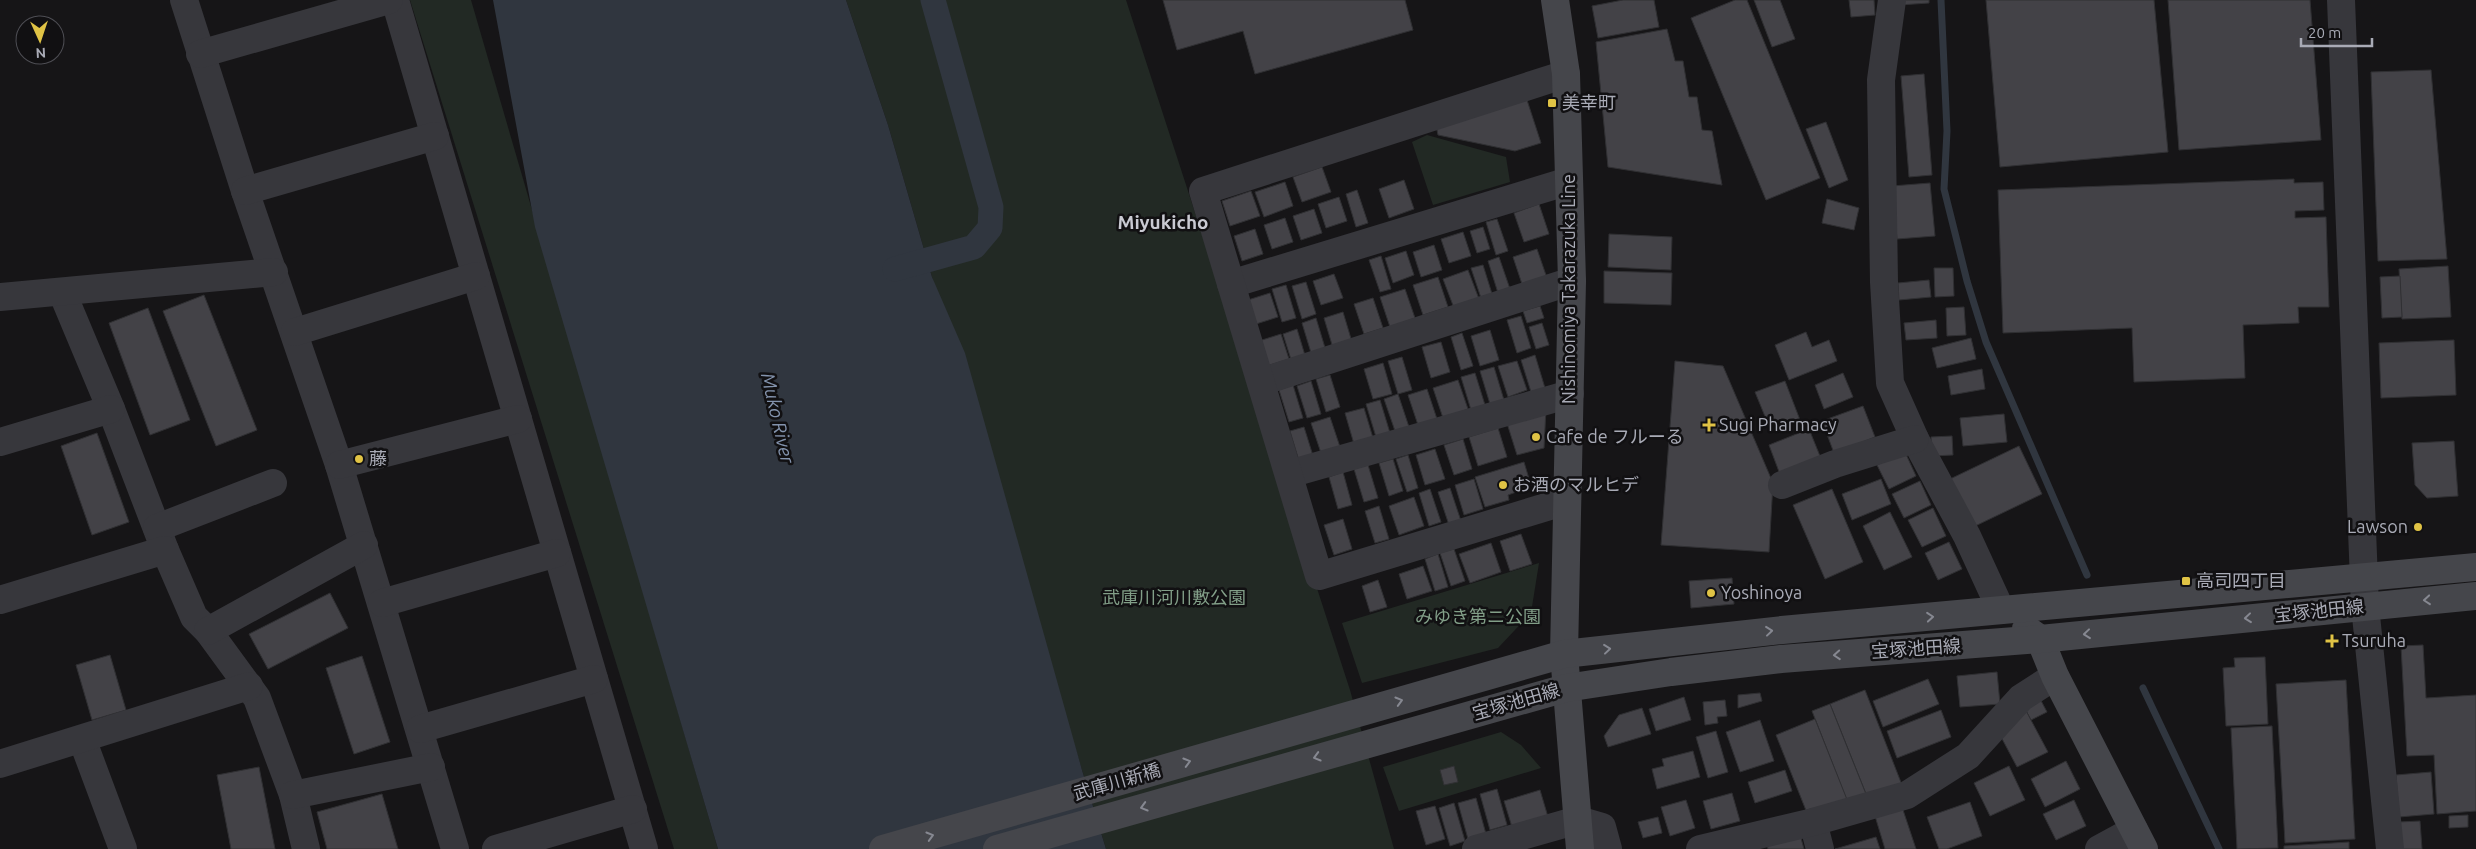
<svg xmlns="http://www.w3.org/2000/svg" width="2476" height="849" viewBox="0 0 2476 849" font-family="Ubuntu,'Noto Sans JP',sans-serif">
<rect width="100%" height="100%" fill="#161517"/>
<g fill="#222924">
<polygon points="410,0 471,0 718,849 674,849"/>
<polygon points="846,0 1126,0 1350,690 1394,849 1106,849 932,277 888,125"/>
<polygon points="1427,135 1506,157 1510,182 1433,205 1412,142"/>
<polygon points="1539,563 1531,613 1498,648 1362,683 1342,623"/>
<polygon points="1501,732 1521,745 1541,768 1399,811 1383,767"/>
</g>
<polygon fill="#30363f" points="493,0 846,0 888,125 932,277 965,353 1082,770 1106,849 718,849 535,227"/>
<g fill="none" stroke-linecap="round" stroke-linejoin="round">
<g stroke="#30363f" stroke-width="7">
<polyline points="1941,0 1947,131 1944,189 1967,281 1986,342 2087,575"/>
<polyline points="2143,688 2219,849"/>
</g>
<polyline stroke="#30363f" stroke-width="25" points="895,269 974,247 990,228 991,207 933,0"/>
</g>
<g fill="#434247" stroke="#303033">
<polygon points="1163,0 1405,0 1413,30 1255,74 1243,31 1177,50"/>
<polygon points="1623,0 1654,0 1659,27 1598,38 1592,6"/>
<polygon points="1735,0 1747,0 1820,178 1766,200 1691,18"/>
<polygon points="1754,0 1780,0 1795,39 1772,47"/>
<polygon points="1849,0 1874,0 1875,15 1851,17"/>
<polygon points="1899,0 1929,0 1929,3 1899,5"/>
<polygon points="1986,0 2154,0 2168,152 2000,167"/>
<polygon points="2168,0 2310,0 2321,140 2179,150"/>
<polygon points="1667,29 1675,61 1683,61 1689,97 1697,97 1702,130 1712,131 1722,185 1608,167 1596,42"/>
<polygon points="2431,70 2447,259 2378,261 2371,72"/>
<polygon points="1924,74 1932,175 1909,177 1901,76"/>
<polygon points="1526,97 1541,143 1515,151 1438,135 1436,125"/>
<polygon points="1826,122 1848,180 1829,188 1806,129"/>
<polygon points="1322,167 1331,192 1302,202 1293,177"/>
<polygon points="2294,179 2294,183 2323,182 2324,210 2295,211 2295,218 2326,217 2329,307 2298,307 2299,323 2243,325 2245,378 2134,382 2132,328 2003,333 1998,190"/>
<polygon points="1404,180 1414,209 1389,218 1379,189"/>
<polygon points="1285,182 1293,206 1264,217 1255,192"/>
<polygon points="1930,183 1935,236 1897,239 1892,186"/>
<polygon points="1357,190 1368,223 1356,227 1346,194"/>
<polygon points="1251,191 1260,216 1230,226 1222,201"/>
<polygon points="1339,197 1347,221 1326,228 1318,204"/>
<polygon points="1827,199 1859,208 1854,230 1822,223"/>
<polygon points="1539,204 1549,234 1524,242 1514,213"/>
<polygon points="1314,209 1322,233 1301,240 1293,216"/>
<polygon points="1285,218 1293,242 1272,249 1264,225"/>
<polygon points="1497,219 1508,251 1496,255 1486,222"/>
<polygon points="1483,227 1490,249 1477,253 1470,231"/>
<polygon points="1255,229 1263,254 1242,261 1234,236"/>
<polygon points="1463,232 1471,256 1449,263 1441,239"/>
<polygon points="1609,234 1672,237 1671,270 1608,267"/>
<polygon points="1434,245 1442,270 1421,277 1413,252"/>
<polygon points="1537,249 1547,278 1523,287 1513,257"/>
<polygon points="1406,251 1414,275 1393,283 1385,258"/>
<polygon points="1381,256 1391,289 1380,292 1369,260"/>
<polygon points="1499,257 1510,289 1498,293 1488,261"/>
<polygon points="1483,265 1493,297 1482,301 1471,268"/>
<polygon points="2448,266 2451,317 2402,319 2399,269"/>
<polygon points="1934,268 1953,268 1954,296 1935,297"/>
<polygon points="1468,270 1479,299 1454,308 1443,279"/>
<polygon points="1604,271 1672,273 1671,305 1604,303"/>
<polygon points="1334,274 1343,298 1321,305 1313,281"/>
<polygon points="2400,276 2402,317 2382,318 2380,277"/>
<polygon points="1438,277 1448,307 1423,315 1413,285"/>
<polygon points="1929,280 1931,297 1899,300 1898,283"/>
<polygon points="1306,282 1316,314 1302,319 1292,286"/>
<polygon points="1286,285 1296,318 1282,322 1272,289"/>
<polygon points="1405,289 1415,318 1390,327 1380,297"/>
<polygon points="1270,293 1278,317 1256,324 1248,300"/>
<polygon points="204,295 257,430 216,446 163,311"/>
<polygon points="1373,298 1383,328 1364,334 1354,304"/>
<polygon points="1540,306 1544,318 1527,323 1523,311"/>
<polygon points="1964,307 1966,335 1947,336 1946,308"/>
<polygon points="148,308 190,420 150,435 109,323"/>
<polygon points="1343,312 1352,342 1333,348 1324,318"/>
<polygon points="1521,316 1531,348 1517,353 1507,320"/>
<polygon points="1316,318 1326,351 1312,356 1302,323"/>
<polygon points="1936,320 1937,338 1906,340 1904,323"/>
<polygon points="1542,323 1549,345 1536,349 1529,327"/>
<polygon points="1297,329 1307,362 1293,366 1283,334"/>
<polygon points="1490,330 1499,360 1480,366 1471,336"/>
<polygon points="1806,332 1812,347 1829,340 1837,361 1789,380 1775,345"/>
<polygon points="1462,333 1473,366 1461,370 1451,337"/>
<polygon points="1281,334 1289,359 1267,366 1259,341"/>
<polygon points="1971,338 1976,359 1937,368 1932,348"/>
<polygon points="2454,340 2456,395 2381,398 2379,343"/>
<polygon points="1441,342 1450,372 1431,378 1422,347"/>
<polygon points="1535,355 1545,388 1531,392 1521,360"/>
<polygon points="1402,357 1412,390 1398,394 1388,361"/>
<polygon points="1517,361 1527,390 1508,397 1498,366"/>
<polygon points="1675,361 1723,366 1773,483 1769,552 1661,545"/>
<polygon points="1383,363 1392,394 1373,399 1364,369"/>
<polygon points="1494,367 1504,400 1490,404 1480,371"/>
<polygon points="1982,369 1985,389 1951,395 1948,376"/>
<polygon points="1475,373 1485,405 1471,410 1461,377"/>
<polygon points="1843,373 1853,397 1824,409 1815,385"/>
<polygon points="1330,375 1340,407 1326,412 1316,379"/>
<polygon points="1458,380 1468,409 1443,418 1433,388"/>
<polygon points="1311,381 1321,414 1307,418 1297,386"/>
<polygon points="1785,381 1800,420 1771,431 1755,392"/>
<polygon points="1293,385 1303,418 1289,422 1279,390"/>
<polygon points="1427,389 1437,419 1418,425 1408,395"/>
<polygon points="1398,394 1409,427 1395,431 1384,399"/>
<polygon points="1380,400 1390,433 1376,437 1366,404"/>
<polygon points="1863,406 1875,437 1834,453 1822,421"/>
<polygon points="1364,408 1373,438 1354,444 1345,413"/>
<polygon points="1546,408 1544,448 1517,455 1506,420"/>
<polygon points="2004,414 2007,442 1963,446 1960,418"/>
<polygon points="1330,417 1340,447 1321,453 1311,423"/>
<polygon points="1304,427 1314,459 1300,464 1290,431"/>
<polygon points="1498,428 1507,457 1478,466 1469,437"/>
<polygon points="1809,429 1822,461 1781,477 1769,445"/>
<polygon points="97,433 129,522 92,535 61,446"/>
<polygon points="1952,436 1953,455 1932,456 1931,437"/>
<polygon points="1463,439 1472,469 1454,475 1444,445"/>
<polygon points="2454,441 2458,496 2427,498 2415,485 2412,443"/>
<polygon points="2019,446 2042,494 1971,528 1948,480"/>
<polygon points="1435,449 1445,479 1425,485 1416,455"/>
<polygon points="1905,452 1916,476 1889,489 1877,465"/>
<polygon points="1408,455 1418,488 1407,492 1396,459"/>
<polygon points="1393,459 1403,491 1389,496 1379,463"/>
<polygon points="1524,462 1530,482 1527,488 1508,495 1509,500 1485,507 1475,477"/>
<polygon points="1368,465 1378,498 1364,502 1354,469"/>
<polygon points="1343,472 1352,505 1338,509 1329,477"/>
<polygon points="1474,479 1483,509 1464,515 1455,485"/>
<polygon points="1881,479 1891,504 1852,520 1842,494"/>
<polygon points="1920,481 1931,505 1904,518 1892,494"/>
<polygon points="1450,488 1461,521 1449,525 1438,492"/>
<polygon points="1430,489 1441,522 1429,526 1419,493"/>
<polygon points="1832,489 1863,562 1825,579 1793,505"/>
<polygon points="1414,497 1424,526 1399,535 1389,506"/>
<polygon points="1379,506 1389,539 1375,543 1365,511"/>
<polygon points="1933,508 1946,536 1922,547 1908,520"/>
<polygon points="1890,512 1912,557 1884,570 1863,526"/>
<polygon points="1343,519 1352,549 1334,555 1324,525"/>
<polygon points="1521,534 1532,564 1510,571 1500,541"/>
<polygon points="1949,542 1962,569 1938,580 1925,553"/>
<polygon points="1491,543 1501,572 1470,583 1459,554"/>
<polygon points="1454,549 1465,581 1451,586 1440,553"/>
<polygon points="1438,554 1448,587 1435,591 1425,559"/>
<polygon points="1423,566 1432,591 1407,599 1399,574"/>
<polygon points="1732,578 1734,604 1691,608 1689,581"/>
<polygon points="1378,580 1387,607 1370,612 1362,586"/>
<polygon points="330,593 348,628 268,669 249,634"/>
<polygon points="2423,645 2426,698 2476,695 2476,811 2437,814 2434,755 2407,756 2401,646"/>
<polygon points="110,655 126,710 92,720 76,665"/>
<polygon points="362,656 390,742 354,754 326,668"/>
<polygon points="2265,657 2268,724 2226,726 2223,668 2235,667 2234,658"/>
<polygon points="1997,672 2000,704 1960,707 1957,676"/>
<polygon points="1928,679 1939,704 1883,727 1873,701"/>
<polygon points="2346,680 2355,839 2285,843 2276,684"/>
<polygon points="1865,690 1902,785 1868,799 1830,704"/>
<polygon points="1760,693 1762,701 1738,708 1738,695"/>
<polygon points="2038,695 2047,712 2031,720 2024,707"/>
<polygon points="1684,697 1691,720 1656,731 1649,709"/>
<polygon points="1725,700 1727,716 1717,717 1718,723 1705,725 1703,702"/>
<polygon points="1830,704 1868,799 1849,806 1812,711"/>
<polygon points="2024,707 2048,752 2017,767 1999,733"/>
<polygon points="1642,708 1651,734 1608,747 1604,736 1619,715"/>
<polygon points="1941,710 1951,737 1897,758 1887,731"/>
<polygon points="1815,719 1848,802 1809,818 1776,735"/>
<polygon points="1760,720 1774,761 1740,772 1726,732"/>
<polygon points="2272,726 2278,848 2237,849 2231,728"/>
<polygon points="1716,731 1728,772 1708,778 1696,737"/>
<polygon points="1693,751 1700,777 1657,789 1652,769 1664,766 1662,759"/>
<polygon points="2066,761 2080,789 2045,807 2031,779"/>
<polygon points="1454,766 1458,782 1444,785 1440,770"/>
<polygon points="2009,766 2025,800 1990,816 1974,783"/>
<polygon points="259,767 275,849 231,849 217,775"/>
<polygon points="1785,770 1792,791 1755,803 1748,782"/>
<polygon points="2431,772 2434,814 2399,817 2396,775"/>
<polygon points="1497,789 1507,825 1490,830 1480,794"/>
<polygon points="1540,790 1548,817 1512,827 1504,801"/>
<polygon points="1732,793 1740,821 1711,829 1703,801"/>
<polygon points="382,794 398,849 327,849 317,812"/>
<polygon points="1476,798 1486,834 1468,839 1458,803"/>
<polygon points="1686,800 1695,828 1670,836 1661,807"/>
<polygon points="2074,800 2086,826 2056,840 2043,814"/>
<polygon points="1970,802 1982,836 1947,849 1939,849 1927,817"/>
<polygon points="1454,803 1465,841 1450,846 1439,808"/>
<polygon points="1435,806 1445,839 1426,845 1416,811"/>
<polygon points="1902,807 1916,849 1885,849 1875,816"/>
<polygon points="2468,815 2468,827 2449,828 2449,816"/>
<polygon points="1658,817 1662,833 1643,838 1638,822"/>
<polygon points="2420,821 2422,849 2401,849 2399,822"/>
<polygon points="1799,831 1804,849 1768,849 1766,842"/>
<polygon points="1876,837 1880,849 1835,849"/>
<polygon points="2349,842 2349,849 2284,849 2284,846"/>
</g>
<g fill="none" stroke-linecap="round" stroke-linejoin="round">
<g stroke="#37373c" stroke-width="28">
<polyline points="184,0 245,191 339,465 455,849"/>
<polyline points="395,0 644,849"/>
<polyline points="1892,0 1881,80 1884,282 1890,383 1915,439 1967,536 2001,610"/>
<polyline points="2341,0 2365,606 2390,849"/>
<polyline points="200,54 389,0"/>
<polyline points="245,191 435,136"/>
<polyline points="1231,284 1569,181"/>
<polyline points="62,292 111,409 165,550"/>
<polyline points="0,297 274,272"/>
<polyline points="295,332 476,276"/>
<polyline points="1261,382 1572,281"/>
<polyline points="0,442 111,409"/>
<polyline points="339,465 518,419"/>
<polyline points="1289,474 1570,394"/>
<polyline points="1782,485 1835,464 1915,439"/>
<polyline points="1566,501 1319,576 1203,191 1566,74"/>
<polyline points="157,528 273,483"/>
<polyline points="0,600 165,550 194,617 208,631 257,698 293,795 306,849"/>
<polyline points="382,603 557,553"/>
<polyline points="208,631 364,545"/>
<polyline points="420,729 594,679"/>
<polyline points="82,739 123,849"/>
<polyline points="0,764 249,686"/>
<polyline points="293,795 431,767"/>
<polyline points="1813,822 1820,849"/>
<polyline points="496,849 633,809"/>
<polyline points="1476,849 1578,820 1602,827 1608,849"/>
<polyline points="1700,849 1813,822 1907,795 1968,756 2021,698 2055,676"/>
<polyline points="2099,849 2134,830"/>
</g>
<g stroke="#45464b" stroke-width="28">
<polyline points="1555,0 1566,74 1572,281 1564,654 1580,849"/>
<polyline points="2026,629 2040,639 2055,676 2144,849"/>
<polyline points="883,849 1564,654 1782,630 2476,567"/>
<polyline points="997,849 1566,688 1671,672 1781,659 2040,639 2476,596"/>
</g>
</g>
<defs><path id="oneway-chevron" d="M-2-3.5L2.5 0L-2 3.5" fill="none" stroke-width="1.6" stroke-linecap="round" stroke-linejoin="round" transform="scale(1.25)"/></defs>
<g stroke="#868891">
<use href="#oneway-chevron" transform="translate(2427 600) rotate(175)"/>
<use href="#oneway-chevron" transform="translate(1930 617) rotate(-5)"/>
<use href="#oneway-chevron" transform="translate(2248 618) rotate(174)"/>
<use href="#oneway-chevron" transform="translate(1769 631) rotate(-6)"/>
<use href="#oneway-chevron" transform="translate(2087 634) rotate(174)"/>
<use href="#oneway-chevron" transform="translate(1607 649) rotate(-6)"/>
<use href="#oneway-chevron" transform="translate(1837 655) rotate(176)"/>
<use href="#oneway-chevron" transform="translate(1399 701) rotate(-16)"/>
<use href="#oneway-chevron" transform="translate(1317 757) rotate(164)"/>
<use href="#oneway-chevron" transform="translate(1187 762) rotate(-16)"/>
<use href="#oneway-chevron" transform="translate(1144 807) rotate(164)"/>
<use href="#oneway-chevron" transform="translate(930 836) rotate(-16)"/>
</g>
<g fill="#e0c345" stroke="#111012" stroke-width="2">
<rect x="1547" y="98" width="10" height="10" rx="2.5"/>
<path d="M1706.5 417.5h5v5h5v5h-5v5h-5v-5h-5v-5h5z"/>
<circle cx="1536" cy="437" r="5"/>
<circle cx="359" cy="459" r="5"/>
<circle cx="1503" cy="485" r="5"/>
<circle cx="2418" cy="527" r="5"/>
<rect x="2181" y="576" width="10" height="10" rx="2.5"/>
<circle cx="1711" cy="593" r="5"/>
<path d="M2329.5 633.5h5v5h5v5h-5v5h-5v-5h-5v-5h5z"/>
</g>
<g text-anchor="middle" stroke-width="5" stroke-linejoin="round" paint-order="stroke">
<g font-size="18" fill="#a9abb6" stroke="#111012" text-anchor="start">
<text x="1562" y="109">美幸町</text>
<text x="1719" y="431">Sugi Pharmacy</text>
<text x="1546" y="443">Cafe de フルーる</text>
<text x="369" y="465">藤</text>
<text x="1513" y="491">お酒のマルヒデ</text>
<text x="2408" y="533" text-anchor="end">Lawson</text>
<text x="2196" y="587">高司四丁目</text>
<text x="1721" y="599">Yoshinoya</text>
<text x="2342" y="647">Tsuruha</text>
</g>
<g font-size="18" fill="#a9abb6" stroke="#111012">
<text transform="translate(1569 289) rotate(-90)" y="6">Nishinomiya Takarazuka Line</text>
<text transform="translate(2319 611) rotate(-6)" y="6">宝塚池田線</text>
<text transform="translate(1916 649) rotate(-4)" y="6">宝塚池田線</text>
<text transform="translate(1516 702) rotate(-16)" y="6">宝塚池田線</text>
<text transform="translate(1117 782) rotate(-16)" y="6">武庫川新橋</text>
</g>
<g font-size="18" fill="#829f88" stroke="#111012">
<text x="1174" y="604">武庫川河川敷公園</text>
<text x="1478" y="623">みゆき第ニ公園</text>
</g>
<g font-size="19" font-weight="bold" fill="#c9cad2" stroke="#111012">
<text x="1163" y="229">Miyukicho</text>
</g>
<g font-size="19" font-style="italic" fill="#8393ad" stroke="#111012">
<text transform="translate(778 418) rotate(77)" y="7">Muko River</text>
</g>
</g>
<g transform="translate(40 40) rotate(177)"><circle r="24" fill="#111012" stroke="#4e4e54"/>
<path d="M0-4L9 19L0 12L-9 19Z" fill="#e0c345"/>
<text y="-8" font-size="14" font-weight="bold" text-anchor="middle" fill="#a9abb6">N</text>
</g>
<path d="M2301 38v8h71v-8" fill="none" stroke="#a9abb6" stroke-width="2.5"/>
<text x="2308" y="38" font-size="15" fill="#a9abb6" stroke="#111012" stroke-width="4" paint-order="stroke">20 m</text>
</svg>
